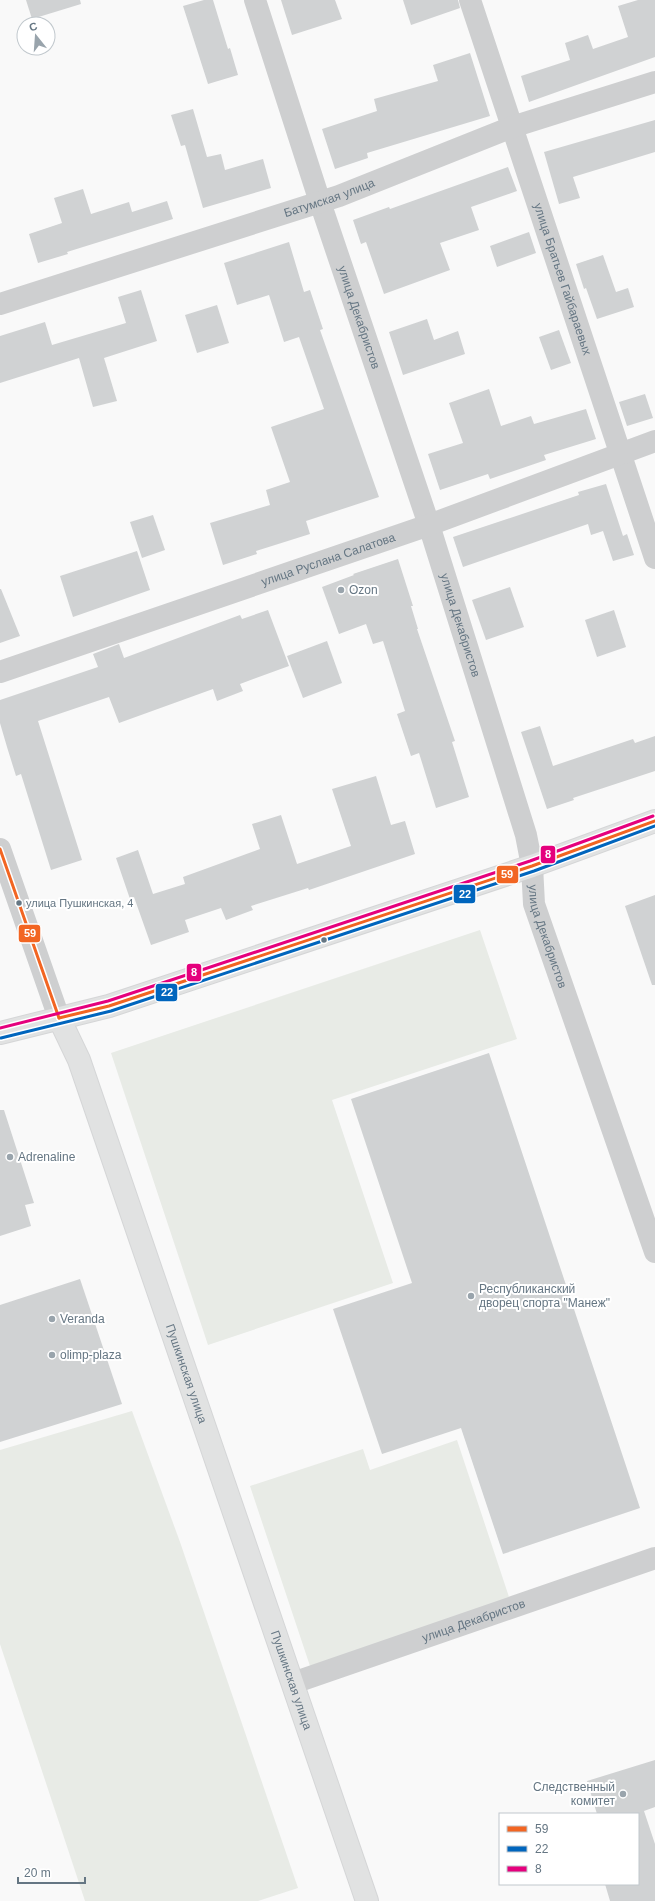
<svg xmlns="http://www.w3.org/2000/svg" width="655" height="1901" viewBox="0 0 655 1901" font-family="Helvetica,sans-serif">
<rect width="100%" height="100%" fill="#f9f9f9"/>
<g fill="#e8ebe6">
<polygon points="480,930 517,1039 332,1100 393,1283 208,1345 111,1053"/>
<polygon points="132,1411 180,1542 298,1888 258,1901 85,1901 0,1644 0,1450"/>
<polygon points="457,1440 510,1600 310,1666 250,1486 363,1449 370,1470"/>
</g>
<g fill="#d0d2d3">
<polygon points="26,0 80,0 81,4 32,19"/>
<polygon points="204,0 213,0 228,49 230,48 238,75 208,84 183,6"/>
<polygon points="281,0 335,0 342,19 292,35"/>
<polygon points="403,0 458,0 460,8 411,25"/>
<polygon points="638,0 655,0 655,57 529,102 521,76 570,60 565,43 588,35 593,49 628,37 618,6"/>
<polygon points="470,53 490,116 367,153 368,158 335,169 322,129 377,111 374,99 438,81 433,65"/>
<polygon points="193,109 207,157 221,154 225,170 263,159 271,188 203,208 185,145 181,146 171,115"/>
<polygon points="655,120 655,152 573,177 580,198 559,204 544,152"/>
<polygon points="508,167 517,191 471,207 479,230 440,243 450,270 384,294 366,242 361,244 353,220 389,207 390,209"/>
<polygon points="83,189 91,214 129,202 132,212 167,201 173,219 67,252 68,254 38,263 29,234 62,223 54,198"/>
<polygon points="529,232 536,253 497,267 490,246"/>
<polygon points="289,242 304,292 310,290 323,329 320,330 379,497 306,521 310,534 256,551 257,554 223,565 210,523 270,505 266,490 290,482 271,427 324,409 299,337 284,342 269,295 237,305 224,263"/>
<polygon points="603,255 616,292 628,288 634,307 597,319 586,288 584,289 576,264"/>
<polygon points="141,290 157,341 104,358 117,401 93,407 79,358 0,383 0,336 45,322 52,345 126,323 118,297"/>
<polygon points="217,305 229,343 197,353 185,315"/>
<polygon points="427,319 434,340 458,331 465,354 403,375 389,332"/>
<polygon points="559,330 571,363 551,370 539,337"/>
<polygon points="489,389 501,426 531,416 534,424 586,409 596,439 544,455 546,460 490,479 488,474 440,490 428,454 463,443 449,403"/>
<polygon points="645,394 653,418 627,426 619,402"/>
<polygon points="606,484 623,536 627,534 634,555 613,561 603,531 591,535 588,524 463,567 453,537 579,495 578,492"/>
<polygon points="153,515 165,550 142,558 130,522"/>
<polygon points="137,551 150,590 73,617 60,576"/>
<polygon points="398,559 413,606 411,606 418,629 417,629 455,741 452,742 469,797 436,808 419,753 411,756 397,714 405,711 383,641 373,644 366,624 339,634 322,587 354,575 353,574"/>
<polygon points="510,587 524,627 486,640 472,600"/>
<polygon points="0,589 1,589 20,636 0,643"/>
<polygon points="268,610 289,666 240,684 243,691 217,701 213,689 119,723 109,697 38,721 82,860 51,870 21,774 16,776 7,747 0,723 0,700 98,667 93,654 119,644 124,658 240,615 242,619"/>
<polygon points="614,610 626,647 597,657 585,620"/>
<polygon points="327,641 342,683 303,698 287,656"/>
<polygon points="540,726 553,766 633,739 635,743 655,736 655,771 573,798 574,800 547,809 521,732"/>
<polygon points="376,776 391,825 405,821 415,854 309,890 308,888 251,906 253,910 226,920 221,908 185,920 189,932 151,945 134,897 130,899 116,858 138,850 153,894 185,884 183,877 260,849 252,824 281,815 297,864 351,846 332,789"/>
<polygon points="655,895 655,985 652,985 625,906"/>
<polygon points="489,1053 640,1508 503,1554 461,1428 382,1454 333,1309 412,1283 351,1099"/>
<polygon points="0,1110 4,1110 34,1203 25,1205 31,1226 0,1236"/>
<polygon points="80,1279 122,1404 0,1442 0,1305"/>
<polygon points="655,1760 655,1807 644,1811 655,1844 655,1901 610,1901 605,1884 638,1884 638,1814 597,1814 587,1781"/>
</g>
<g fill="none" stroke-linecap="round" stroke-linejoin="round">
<g stroke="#d5d6d7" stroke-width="24">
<g id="secondary">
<path id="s6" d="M 59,1018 L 79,1060 L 367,1901"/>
<polyline points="0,1033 109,1006 532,866 655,821"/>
</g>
</g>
<g stroke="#cecfd0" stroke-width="22">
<path id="s1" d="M 255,0 L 320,202 L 429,525 L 526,835 L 532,866 L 534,904 L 655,1252"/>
<path id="s2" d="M 470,0 L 655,558"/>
<path id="s3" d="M 0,304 L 339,196 L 512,127 L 655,82"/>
<path id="s4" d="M 0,672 L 429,525 L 655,441"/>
<path id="s5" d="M 293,1683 L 655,1558"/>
</g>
<polyline stroke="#cecfd0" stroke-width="22" points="0,849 59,1018"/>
<use href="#secondary" stroke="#e1e2e2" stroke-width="22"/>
<g stroke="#fff" stroke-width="6">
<g id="bus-1">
<polyline points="0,849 59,1018"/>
<polyline points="59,1018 109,1006 532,866 655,821"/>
</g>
</g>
<g stroke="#fff" stroke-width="6">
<polyline id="bus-2" points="1,1038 111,1011 534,871 655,826"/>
</g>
<g stroke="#fff" stroke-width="6">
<polyline id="bus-3" points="0,1028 108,1001 530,861 653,816"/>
</g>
<use href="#bus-1" stroke="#f26522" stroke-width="3"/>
<use href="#bus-2" stroke="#0065bd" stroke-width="3"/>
<use href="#bus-3" stroke="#e5007d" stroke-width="3"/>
</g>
<g fill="#99a4ac" stroke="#fff" stroke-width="1.5">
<circle cx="341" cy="590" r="4"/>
<circle cx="10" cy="1157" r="4"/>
<circle cx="471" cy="1296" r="4"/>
<circle cx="52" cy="1319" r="4"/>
<circle cx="52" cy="1355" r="4"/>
<circle cx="623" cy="1794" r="4"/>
</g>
<g fill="#657683" stroke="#fff" stroke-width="1.5">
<circle cx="19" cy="903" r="3.5"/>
<circle cx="324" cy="940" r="3.5"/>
</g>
<g text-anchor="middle" stroke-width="4" stroke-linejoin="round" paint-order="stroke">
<g font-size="11" fill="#657683" stroke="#fff" text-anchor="start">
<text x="26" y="907">улица Пушкинская, 4</text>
</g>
<g font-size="12" fill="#657683" stroke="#fff">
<text dy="4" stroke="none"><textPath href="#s3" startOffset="346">Батумская улица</textPath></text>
<text dy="4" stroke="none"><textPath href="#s2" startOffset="294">улица Братьев Гайбараевых</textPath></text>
<text dy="4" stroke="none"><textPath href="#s1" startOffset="334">улица Декабристов</textPath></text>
<text dy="4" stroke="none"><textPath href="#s4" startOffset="347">улица Руслана Салатова</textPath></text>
<text dy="4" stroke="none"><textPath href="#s1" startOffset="658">улица Декабристов</textPath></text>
<text dy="4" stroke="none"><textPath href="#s1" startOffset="982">улица Декабристов</textPath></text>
<text dy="4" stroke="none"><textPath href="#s6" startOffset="378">Пушкинская улица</textPath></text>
<text dy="4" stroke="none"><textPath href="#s5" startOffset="191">улица Декабристов</textPath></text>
<text dy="4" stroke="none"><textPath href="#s6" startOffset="702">Пушкинская улица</textPath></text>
</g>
<g font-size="12" fill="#657683" stroke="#fff" text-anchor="start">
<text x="349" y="594">Ozon</text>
<text x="18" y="1161">Adrenaline</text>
<text x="479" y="1293">Республиканский<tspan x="479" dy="14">дворец спорта "Манеж"</tspan></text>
<text x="60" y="1323">Veranda</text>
<text x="60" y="1359">olimp-plaza</text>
<text x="615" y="1791" text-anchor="end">Следственный<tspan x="615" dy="14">комитет</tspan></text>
</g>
</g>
<g stroke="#fff" stroke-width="1.5">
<rect x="540" y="845" width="16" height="19" rx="4" fill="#e5007d"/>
<rect x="496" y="865" width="23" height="19" rx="4" fill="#f26522"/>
<rect x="453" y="884" width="23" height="20" rx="4" fill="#0065bd"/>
<rect x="18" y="924" width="23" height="19" rx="4" fill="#f26522"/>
<rect x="186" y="963" width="16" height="19" rx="4" fill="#e5007d"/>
<rect x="155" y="983" width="23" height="19" rx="4" fill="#0065bd"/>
</g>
<g font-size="11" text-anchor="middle" font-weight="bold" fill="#fff">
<text x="548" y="858">8</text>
<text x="507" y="878">59</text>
<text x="465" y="898">22</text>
<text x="30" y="937">59</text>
<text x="194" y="976">8</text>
<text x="167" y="996">22</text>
</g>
<rect x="499" y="1813" width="140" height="72" fill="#ffffff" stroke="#c1c8cd"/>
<rect x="507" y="1826" width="20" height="6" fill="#f26522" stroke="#c1c8cd"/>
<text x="535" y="1833" font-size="12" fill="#657683">59</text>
<rect x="507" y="1846" width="20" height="6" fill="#0065bd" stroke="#c1c8cd"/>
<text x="535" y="1853" font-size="12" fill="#657683">22</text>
<rect x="507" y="1866" width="20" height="6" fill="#e5007d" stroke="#c1c8cd"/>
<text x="535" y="1873" font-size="12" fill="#657683">8</text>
<g transform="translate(36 36) rotate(343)"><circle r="19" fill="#ffffff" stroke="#c1c8cd"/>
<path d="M0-3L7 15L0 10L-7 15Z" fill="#99a4ac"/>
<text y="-6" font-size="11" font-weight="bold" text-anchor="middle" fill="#657683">С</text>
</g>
<path d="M18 1877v6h67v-6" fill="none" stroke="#657683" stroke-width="2"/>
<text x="24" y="1877" font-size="12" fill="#657683" stroke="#ffffff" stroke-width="3" paint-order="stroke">20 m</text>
</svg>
